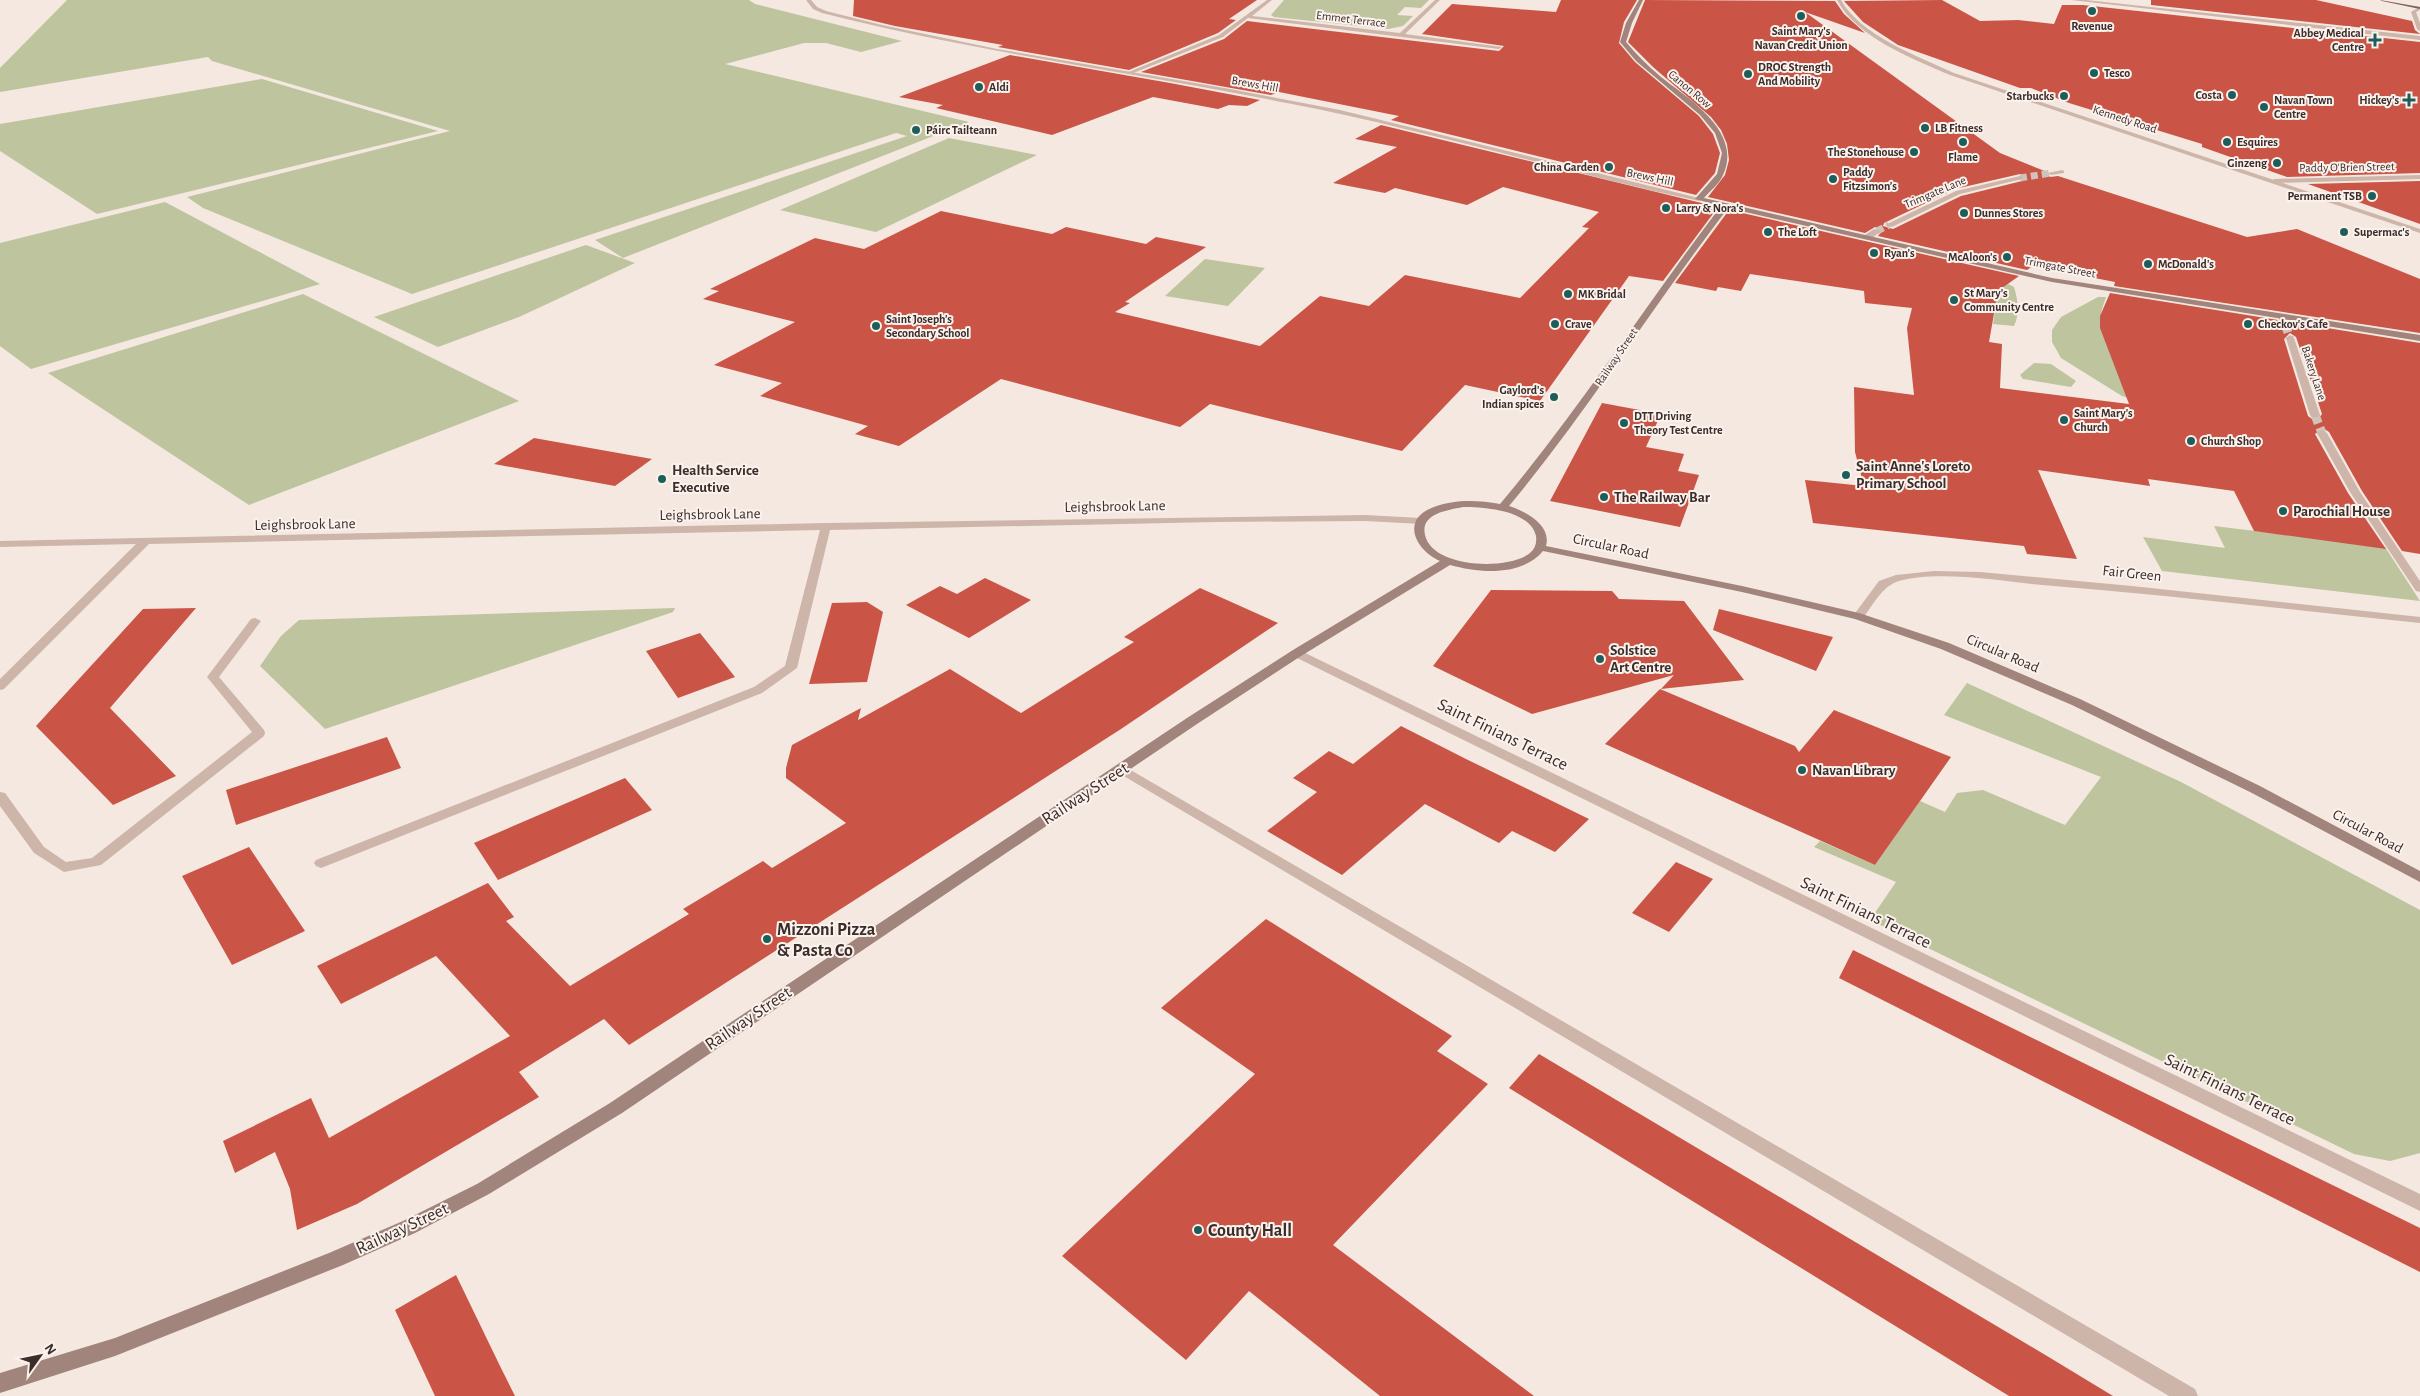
<svg xmlns="http://www.w3.org/2000/svg" width="2420" height="1396" viewBox="0 0 2420 1396" font-family="'Alegreya Sans',sans-serif">
<rect width="100%" height="100%" fill="#f4e8e0"/>
<g fill="#bdc49e">
<polygon points="67,0 749,0 755,4 902,41 861,52 826,43 804,43 725,64 969,122 623,258 595,240 907,136 896,133 412,294 203,208 187,197 450,131 212,61 208,57 0,92 0,68"/>
<polygon points="1284,0 1429,0 1421,8 1405,7 1397,15 1413,16 1403,26 1388,29 1274,17 1271,15"/>
<polygon points="262,79 438,131 97,214 0,151 0,124"/>
<polygon points="949,138 1037,155 876,232 780,210"/>
<polygon points="165,202 320,284 31,369 0,346 0,243"/>
<polygon points="586,245 635,263 519,317 438,347 374,317"/>
<polygon points="1205,259 1265,268 1228,306 1165,296"/>
<path d="M 2008,284 L 2014,287 C 2018,300 2020,313 2014,326 L 1993,324 L 1998,291 Z"/>
<polygon points="303,294 519,401 249,505 48,373"/>
<path d="M 2098,297 L 2106,297 C 2101,312 2097,322 2104,336 L 2207,422 L 2122,396 L 2061,358 L 2052,342 L 2052,330 L 2061,317 Z"/>
<polygon points="2034,363 2051,364 2076,381 2071,387 2023,379 2020,375"/>
<polygon points="2214,526 2385,547 2420,601 2162,571 2143,537 2225,548"/>
<polygon points="675,608 673,612 325,729 260,666 281,636 299,620"/>
<polygon points="1967,683 2181,782 2420,910 2420,1153 2390,1161 2354,1154 1870,920 1896,882 1814,847 1820,841 1875,865 1920,801 1945,812 1957,793 1983,790 2065,825 2101,777 1944,715"/>
</g>
<g fill="#ca5547" fill-rule="evenodd">
<polygon points="854,0 1257,0 1229,19 1236,20 1218,33 1129,70 998,47 1003,45 895,26 853,16"/>
<polygon points="1561,0 1637,0 1624,22 1619,43 1635,62 1699,116 1713,134 1720,153 1715,173 1696,195 1391,120 1399,116 1279,92 1271,95 1141,72 1224,39 1247,21 1499,51 1504,46 1422,34 1452,4 1556,12"/>
<path d="M 1645,0 L 1835,1 L 1844,14 L 1865,33 L 1805,12 L 2000,153 L 2047,172 L 2050,177 L 2058,176 L 2247,237 L 2297,229 L 2420,279 L 2420,333 L 2114,286 L 2115,282 L 2033,266 L 2027,270 L 1878,236 L 1883,230 L 1875,227 L 1865,233 L 1708,197 L 1725,175 L 1729,160 L 1727,144 L 1721,130 L 1711,117 L 1653,67 L 1628,42 ZM 2020,174 L 2024,177 L 2022,181 L 1961,196 L 1893,229 L 1883,226 L 1884,223 L 1955,189 Z"/>
<polygon points="1942,0 1980,21 2018,20 2054,24 2062,5 2083,5 2420,42 2420,173 2287,177 2202,147 2202,144 2069,103 2031,88 2020,88 1898,45 1863,22 1844,1"/>
<polygon points="2151,0 2316,0 2412,21 2415,30 2420,34 2151,5"/>
<polygon points="1010,55 1170,83 1260,100 1247,106 1229,105 1218,109 1153,97 1052,135 936,108 943,105 899,97"/>
<polygon points="1381,125 1718,207 1663,281 1629,276 1540,401 1465,385 1402,451 1210,404 1180,427 1001,379 899,446 855,434 868,426 760,396 782,383 714,365 795,322 703,299 719,291 710,289 815,238 864,249 941,211 1052,234 1066,227 1146,244 1156,237 1206,247 1125,302 1130,303 1115,312 1260,346 1320,296 1369,306 1405,275 1520,298 1589,228 1582,227 1599,212 1503,187 1467,205 1395,188 1385,193 1333,183 1397,147 1355,139"/>
<polygon points="2420,181 2420,224 2308,184"/>
<path d="M 1729,210 L 2019,276 L 1998,291 L 1989,342 L 2002,344 L 2000,388 L 2129,404 L 2100,328 L 2100,316 L 2110,293 L 2278,320 L 2282,328 L 2290,327 L 2290,322 L 2420,343 L 2420,554 L 2402,551 L 2362,491 L 2329,432 L 2323,428 L 2315,434 L 2348,493 L 2386,549 L 2254,531 L 2234,491 L 2148,479 L 2150,486 L 2038,470 L 2077,559 L 2027,554 L 2024,546 L 1813,523 L 1805,480 L 1864,486 L 1855,452 L 1854,387 L 1914,395 L 1907,328 L 1912,308 L 1865,303 L 1864,291 L 1750,274 L 1741,291 L 1718,287 L 1716,291 L 1675,283 ZM 2290,333 L 2296,337 L 2322,414 L 2318,419 L 2312,419 L 2308,416 L 2284,339 Z"/>
<polygon points="1602,403 1661,414 1646,447 1684,454 1678,471 1699,475 1680,527 1550,501"/>
<polygon points="534,438 652,459 615,486 494,464"/>
<polygon points="985,578 1031,600 969,638 906,605 940,586 957,594"/>
<polygon points="1200,588 1278,623 1121,729 629,1045 604,1019 519,1072 539,1097 357,1204 297,1230 290,1189 275,1152 235,1173 223,1141 311,1098 329,1138 510,1036 436,956 341,1004 317,966 488,883 514,917 506,921 570,986 689,914 683,909 763,861 772,868 846,823 786,778 786,768 792,745 861,708 858,720 950,669 1021,713 1134,642 1124,637"/>
<polygon points="1491,590 1612,591 1619,599 1684,601 1744,680 1661,689 1674,675 1532,714 1433,666"/>
<polygon points="867,602 883,612 867,682 809,684 832,603"/>
<polygon points="196,608 110,708 176,776 113,805 36,726 143,609"/>
<polygon points="1719,609 1833,637 1816,671 1713,630"/>
<polygon points="700,633 735,677 678,698 646,651"/>
<polygon points="1660,689 1795,746 1799,752 1834,710 1951,757 1875,865 1605,744"/>
<polygon points="1401,726 1466,759 1589,819 1555,852 1512,831 1499,843 1425,804 1342,875 1267,831 1317,792 1293,778 1329,751 1353,764"/>
<polygon points="387,737 401,768 236,825 226,790"/>
<polygon points="625,778 652,810 498,880 474,843"/>
<polygon points="249,847 305,931 232,965 182,876"/>
<polygon points="1676,862 1713,879 1669,932 1632,913"/>
<polygon points="1266,919 1452,1036 1437,1051 1488,1084 1333,1245 1534,1396 1380,1396 1249,1291 1186,1360 1062,1256 1255,1074 1161,1008"/>
<polygon points="1853,950 2420,1228 2420,1272 1839,978"/>
<polygon points="1539,1054 2052,1359 2113,1396 2009,1396 1509,1088"/>
<polygon points="456,1275 500,1366 515,1396 435,1396 395,1310"/>
</g>
<g fill="none" stroke-linecap="round" stroke-linejoin="round">
<g stroke="#cfc3bc" stroke-width="7" stroke-dasharray="7 4" stroke-linecap="butt">
<polyline points="2020,178 2051,173"/>
<polyline points="1877,231 1889,225"/>
</g>
<g stroke="#cfc3bc" stroke-width="9" stroke-dasharray="9 4.5" stroke-linecap="butt">
<polyline points="2285,324 2290,338"/>
<polyline points="2315,415 2322,433"/>
</g>
<g fill="#cdb5aa" fill-rule="evenodd">
<polygon points="2062,170 2064,171 2064,173 2051,175 2048,173"/>
<polygon points="2020,176 2022,177 2022,179 1960,194 1892,227 1885,225 1956,191"/>
<polygon points="1874,229 1881,231 1871,239 1865,239 1865,235"/>
<polygon points="2279,314 2285,314 2289,324 2288,326 2282,326 2278,316"/>
<polygon points="2290,335 2294,338 2320,415 2318,417 2312,417 2310,415 2286,338"/>
<polygon points="2322,430 2327,433 2360,492 2420,581 2420,592 2416,591 2350,492 2317,433"/>
</g>
<g fill="#cdb5aa" fill-rule="evenodd">
<polygon points="1267,0 1272,0 1252,16 1400,33 1435,0 1440,0 1405,34 1502,47 1499,49 1248,18 1223,37 1131,74 1126,73 1219,35"/>
<polygon points="2420,175 2420,179 2274,183 2271,181 2274,179"/>
<polygon points="1365,515 1421,518 1426,521 1421,524 1365,521 1216,522 830,530 797,668 762,693 321,868 316,866 314,863 316,860 754,687 785,666 820,530 149,544 4,689 0,690 0,679 136,544 0,547 0,541 826,523"/>
<polygon points="255,618 261,621 219,677 264,730 265,733 264,736 101,865 64,872 34,853 0,806 0,792 5,793 44,847 66,862 92,858 252,732 207,677 251,619"/>
<polygon points="1297,649 2420,1194 2420,1211 1293,656 1291,653"/>
<polygon points="1122,765 2195,1389 2198,1396 2169,1396 1117,772 1115,769"/>
</g>
<g fill="#cdb5aa" fill-rule="evenodd">
<path d="M 806,0 L 811,0 L 817,7 L 826,11 L 882,25 L 997,49 L 1230,89 L 1340,110 L 1703,199 L 1699,201 C 1561,171 1426,130 1287,103 C 1132,72 975,52 822,13 L 813,9 Z"/>
<path d="M 1837,0 L 1841,0 C 1860,35 1919,57 1954,73 L 2420,229 L 2420,233 L 1950,75 C 1913,59 1856,37 1837,0 Z"/>
<polygon points="2071,0 2086,0 2420,36 2420,40"/>
<polygon points="2419,7 2420,10 2416,12 2420,23 2420,31 2417,29 2411,12"/>
<path d="M 1934,571 L 1980,572 L 2132,586 L 2420,617 L 2420,623 C 2294,610 2168,595 2042,585 C 2000,581 1939,570 1899,581 C 1882,586 1873,605 1863,618 L 1859,619 L 1853,616 L 1879,581 L 1896,575 Z"/>
</g>
<path fill="#a1847b" fill-rule="evenodd" d="M 1639,0 L 1643,0 L 1632,23 L 1626,42 C 1637,55 1648,66 1661,77 C 1689,99 1743,132 1723,175 C 1720,183 1710,191 1704,198 L 2052,278 L 2420,335 L 2420,341 L 2052,282 L 1728,208 C 1653,306 1588,411 1509,506 C 1525,511 1552,525 1546,546 L 1742,586 L 1859,613 L 1949,643 L 2080,699 L 2260,786 L 2420,871 L 2420,882 L 2250,792 L 2072,705 L 1941,649 L 1855,619 L 1742,592 L 1543,551 C 1521,577 1479,573 1450,565 L 1301,656 L 1197,724 L 622,1113 L 489,1194 L 415,1233 L 343,1265 L 115,1356 L 0,1393 L 0,1373 L 115,1338 L 329,1253 L 403,1221 L 477,1184 L 610,1103 L 1187,718 L 1293,650 L 1440,561 C 1415,550 1400,519 1434,507 C 1455,499 1478,500 1500,504 C 1580,409 1646,304 1721,206 L 1695,199 L 1717,174 L 1722,153 L 1715,133 L 1700,115 L 1636,61 L 1620,42 L 1626,23 ZM 1463,507 C 1484,507 1530,510 1536,536 C 1537,543 1535,549 1530,553 C 1508,571 1432,568 1425,535 C 1420,513 1449,510 1463,507 Z"/>
<polygon fill="#7d615b" fill-rule="evenodd" points="2380,0 2420,7 2420,9 2382,1"/>
</g>
<g fill="#1d5e5a" stroke="#fbf2ed" stroke-width="2">
<circle cx="2092" cy="11" r="5"/>
<circle cx="1801" cy="16" r="5"/>
<path d="M2372.5 32.5h5v5h5v5h-5v5h-5v-5h-5v-5h5z"/>
<circle cx="2094" cy="73" r="5"/>
<circle cx="1748" cy="74" r="5"/>
<circle cx="979" cy="87" r="5"/>
<circle cx="2232" cy="95" r="5"/>
<circle cx="2064" cy="96" r="5"/>
<path d="M2406.5 92.5h5v5h5v5h-5v5h-5v-5h-5v-5h5z"/>
<circle cx="2264" cy="107" r="5"/>
<circle cx="1925" cy="128" r="5"/>
<circle cx="916" cy="130" r="5"/>
<circle cx="1963" cy="142" r="5"/>
<circle cx="2227" cy="142" r="5"/>
<circle cx="1914" cy="152" r="5"/>
<circle cx="2277" cy="163" r="5"/>
<circle cx="1609" cy="167" r="5"/>
<circle cx="1833" cy="179" r="5"/>
<circle cx="2372" cy="196" r="5"/>
<circle cx="1666" cy="208" r="5"/>
<circle cx="1964" cy="213" r="5"/>
<circle cx="1768" cy="232" r="5"/>
<circle cx="2344" cy="232" r="5"/>
<circle cx="1874" cy="253" r="5"/>
<circle cx="2007" cy="257" r="5"/>
<circle cx="2148" cy="264" r="5"/>
<circle cx="1568" cy="294" r="5"/>
<circle cx="1954" cy="300" r="5"/>
<circle cx="1555" cy="324" r="5"/>
<circle cx="2248" cy="324" r="5"/>
<circle cx="876" cy="326" r="5"/>
<circle cx="1554" cy="397" r="5"/>
<circle cx="2064" cy="420" r="5"/>
<circle cx="1624" cy="423" r="5"/>
<circle cx="2191" cy="441" r="5"/>
<circle cx="1846" cy="475" r="5"/>
<circle cx="662" cy="479" r="5"/>
<circle cx="1604" cy="497" r="5"/>
<circle cx="2283" cy="511" r="5"/>
<circle cx="1600" cy="659" r="5"/>
<circle cx="1802" cy="770" r="5"/>
<circle cx="767" cy="939" r="5"/>
<circle cx="1198" cy="1230" r="5"/>
</g>
<g text-anchor="middle" stroke-width="4" stroke-linejoin="round" paint-order="stroke">
<g font-size="12" fill="#3b2d2a" stroke="#fbf2ed">
<text transform="translate(1351 19) rotate(7)" y="4">Emmet Terrace</text>
<text transform="translate(1255 84) rotate(10)" y="4">Brews Hill</text>
<text transform="translate(1690 89) rotate(40)" y="4">Canon Row</text>
<text transform="translate(2125 119) rotate(18)" y="4">Kennedy Road</text>
<text transform="translate(2347 167) rotate(-1)" y="4">Paddy O'Brien Street</text>
<text transform="translate(1650 177) rotate(12)" y="4">Brews Hill</text>
<text transform="translate(1935 192) rotate(-23)" y="4">Trimgate Lane</text>
<text transform="translate(2060 267) rotate(11)" y="4">Trimgate Street</text>
<text transform="translate(1616 357) rotate(-56)" y="4">Railway Street</text>
<text transform="translate(2314 373) rotate(72)" y="4">Bakery Lane</text>
</g>
<g font-size="12" font-weight="bold" fill="#3b2d2a" stroke="#fbf2ed" text-anchor="start">
<text x="2092" y="30" text-anchor="middle">Revenue</text>
<text x="1801" y="35" text-anchor="middle">Saint Mary's<tspan x="1801" dy="14">Navan Credit Union</tspan></text>
<text x="2364" y="37" text-anchor="end">Abbey Medical<tspan x="2364" dy="14">Centre</tspan></text>
<text x="1758" y="71">DROC Strength<tspan x="1758" dy="14">And Mobility</tspan></text>
<text x="2104" y="77">Tesco</text>
<text x="989" y="91">Aldi</text>
<text x="2222" y="99" text-anchor="end">Costa</text>
<text x="2054" y="100" text-anchor="end">Starbucks</text>
<text x="2274" y="104">Navan Town<tspan x="2274" dy="14">Centre</tspan></text>
<text x="2399" y="104" text-anchor="end">Hickey's</text>
<text x="1935" y="132">LB Fitness</text>
<text x="926" y="134">Páirc Tailteann</text>
<text x="2237" y="146">Esquires</text>
<text x="1904" y="156" text-anchor="end">The Stonehouse</text>
<text x="1963" y="161" text-anchor="middle">Flame</text>
<text x="2267" y="167" text-anchor="end">Ginzeng</text>
<text x="1599" y="171" text-anchor="end">China Garden</text>
<text x="1843" y="176">Paddy<tspan x="1843" dy="14">Fitzsimon’s</tspan></text>
<text x="2362" y="200" text-anchor="end">Permanent TSB</text>
<text x="1676" y="212">Larry &amp; Nora’s</text>
<text x="1974" y="217">Dunnes Stores</text>
<text x="1778" y="236">The Loft</text>
<text x="2354" y="236">Supermac's</text>
<text x="1884" y="257">Ryan’s</text>
<text x="1997" y="261" text-anchor="end">McAloon's</text>
<text x="2158" y="268">McDonald's</text>
<text x="1964" y="297">St Mary's<tspan x="1964" dy="14">Community Centre</tspan></text>
<text x="1578" y="298">MK Bridal</text>
<text x="886" y="323">Saint Joseph's<tspan x="886" dy="14">Secondary School</tspan></text>
<text x="1565" y="328">Crave</text>
<text x="2258" y="328">Checkov's Cafe</text>
<text x="1544" y="394" text-anchor="end">Gaylord's<tspan x="1544" dy="14">Indian spices</tspan></text>
<text x="2074" y="417">Saint Mary's<tspan x="2074" dy="14">Church</tspan></text>
<text x="1634" y="420">DTT Driving<tspan x="1634" dy="14">Theory Test Centre</tspan></text>
<text x="2201" y="445">Church Shop</text>
</g>
<g font-size="15" font-weight="bold" fill="#3b2d2a" stroke="#fbf2ed" text-anchor="start">
<text x="1856" y="471">Saint Anne's Loreto<tspan x="1856" dy="17">Primary School</tspan></text>
<text x="672" y="475">Health Service<tspan x="672" dy="17">Executive</tspan></text>
<text x="1614" y="502">The Railway Bar</text>
<text x="2293" y="516">Parochial House</text>
<text x="1610" y="655">Solstice<tspan x="1610" dy="17">Art Centre</tspan></text>
<text x="1812" y="775">Navan Library</text>
</g>
<g font-size="15" fill="#3b2d2a" stroke="#fbf2ed">
<text transform="translate(1115 506) rotate(-1)" y="5">Leighsbrook Lane</text>
<text transform="translate(710 514) rotate(-1)" y="5">Leighsbrook Lane</text>
<text transform="translate(305 524) rotate(-1)" y="5">Leighsbrook Lane</text>
<text transform="translate(1611 546) rotate(12)" y="5">Circular Road</text>
<text transform="translate(2132 573) rotate(6)" y="5">Fair Green</text>
<text transform="translate(2003 653) rotate(23)" y="5">Circular Road</text>
<text transform="translate(2368 831) rotate(28)" y="5">Circular Road</text>
</g>
<g font-size="18" fill="#3b2d2a" stroke="#fbf2ed">
<text transform="translate(1503 734) rotate(26)" y="6">Saint Finians Terrace</text>
<text transform="translate(1085 793) rotate(-33)" y="6">Railway Street</text>
<text transform="translate(1866 912) rotate(26)" y="6">Saint Finians Terrace</text>
<text transform="translate(748 1018) rotate(-34)" y="6">Railway Street</text>
<text transform="translate(2230 1089) rotate(26)" y="6">Saint Finians Terrace</text>
<text transform="translate(402 1228) rotate(-25)" y="6">Railway Street</text>
</g>
<g font-size="18" font-weight="bold" fill="#3b2d2a" stroke="#fbf2ed" text-anchor="start">
<text x="777" y="935">Mizzoni Pizza<tspan x="777" dy="21">&amp; Pasta Co</tspan></text>
<text x="1208" y="1236">County Hall</text>
</g>
</g>
<g transform="translate(40 1356) rotate(57)" stroke="#fbf2ed" stroke-width="4" paint-order="stroke">
<path d="M0-4L9 19L0 12L-9 19Z" fill="#3b2d2a"/>
<text y="-8" font-size="14" font-weight="bold" text-anchor="middle" fill="#3b2d2a">N</text>
</g>
</svg>
